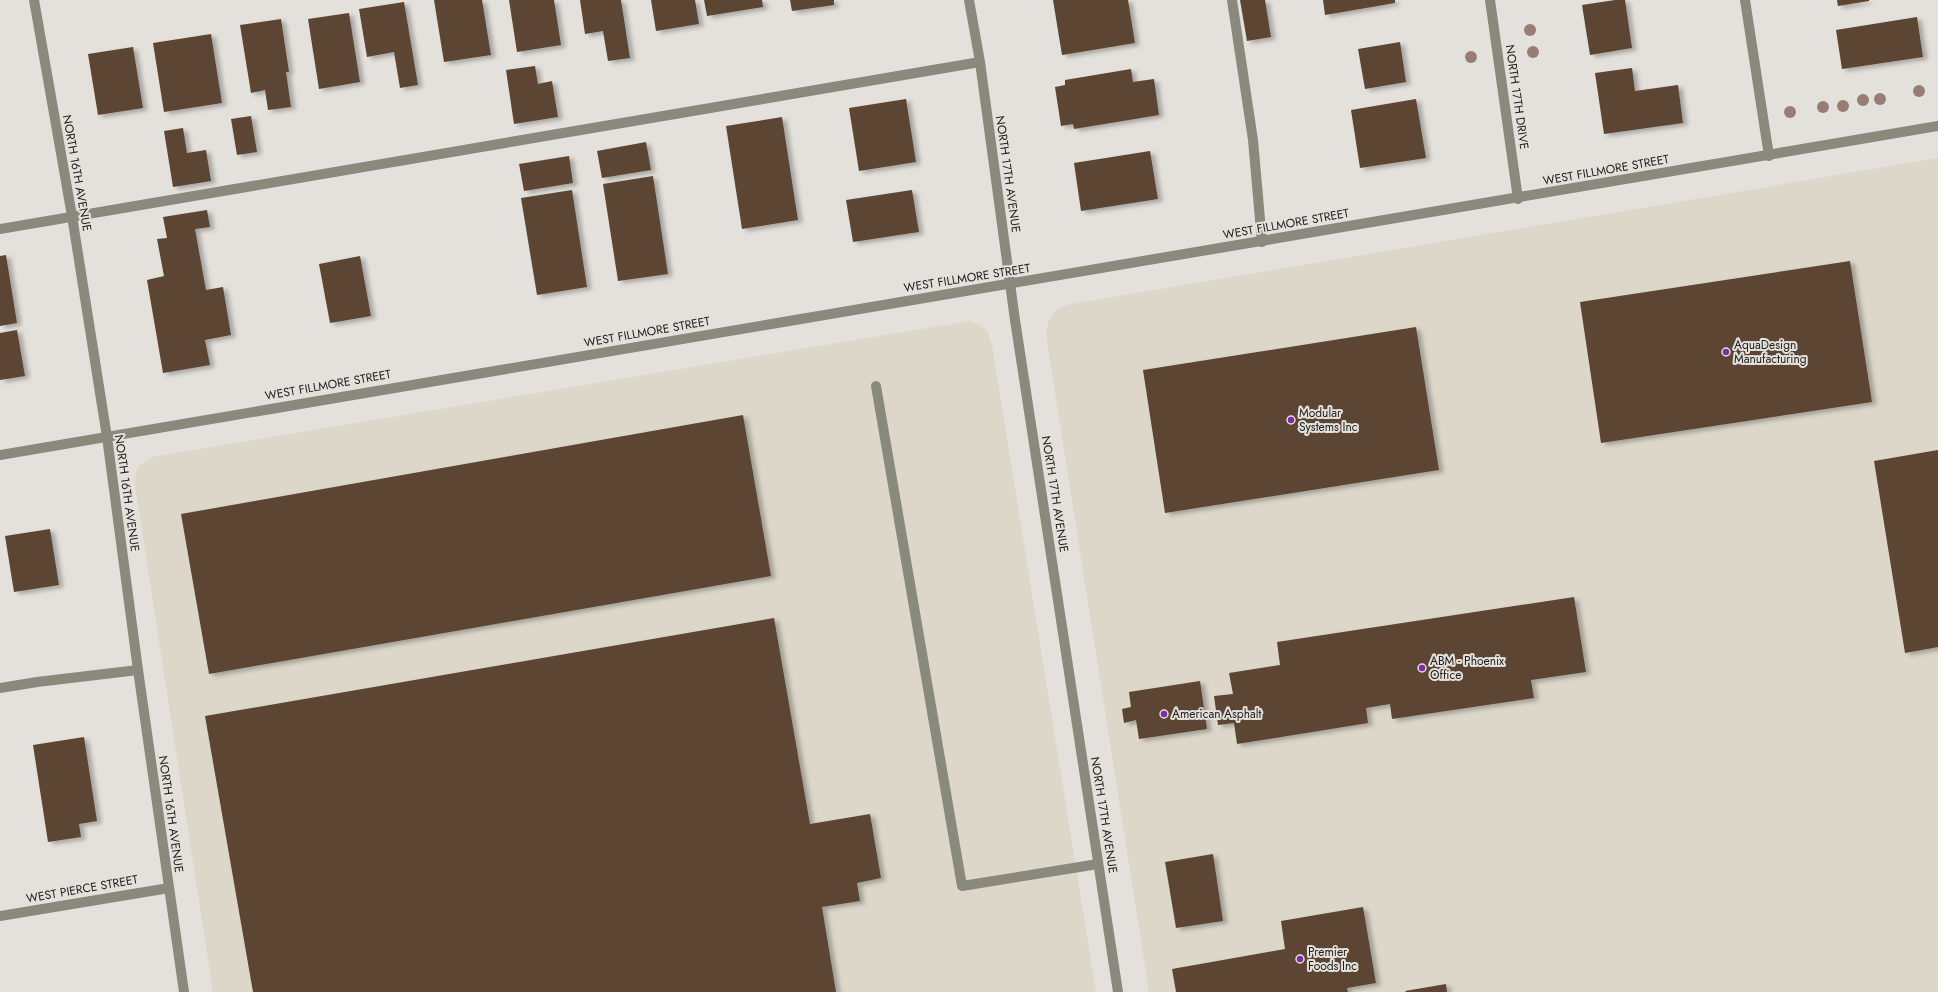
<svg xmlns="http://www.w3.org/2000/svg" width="1938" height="992" viewBox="0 0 1938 992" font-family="Jost,sans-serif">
<defs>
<filter id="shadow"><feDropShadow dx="4.5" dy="2.5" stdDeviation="2" flood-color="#0004"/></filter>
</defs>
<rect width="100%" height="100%" fill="#e4e1dc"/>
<g fill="#ddd7ca">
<polygon points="1938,158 1938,992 1149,992 1046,335 1048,322 1055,311 1066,305"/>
<polygon points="970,321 981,325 988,332 992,345 1096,992 213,992 134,479 138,467 152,457"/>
</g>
<g fill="#5b4533" filter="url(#shadow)">
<polygon points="434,0 482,0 491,55 444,62"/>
<polygon points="509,0 554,0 561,45 517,52"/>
<polygon points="580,0 621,0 630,58 608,61 603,31 585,34"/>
<polygon points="651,0 695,0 699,24 656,31"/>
<polygon points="704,0 762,0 763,7 707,16"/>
<polygon points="790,0 834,0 834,5 792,11"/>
<polygon points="1053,0 1128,0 1135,43 1062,55"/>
<polygon points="1240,0 1265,0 1271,37 1247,41"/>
<polygon points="1323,0 1395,0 1395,3 1325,15"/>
<polygon points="1615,0 1625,0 1632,48 1590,55 1582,5"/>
<polygon points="1837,0 1869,0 1869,1 1838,6"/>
<polygon points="404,2 418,85 400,88 394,52 367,57 359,9"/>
<polygon points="349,13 360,82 319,89 308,19"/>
<polygon points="1917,17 1923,57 1842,69 1836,30"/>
<polygon points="281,19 289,72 286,72 291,107 268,110 265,90 251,93 240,25"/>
<polygon points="211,34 222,103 164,112 153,43"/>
<polygon points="1400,42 1406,82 1365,89 1358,49"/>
<polygon points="133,47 143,108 98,115 88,54"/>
<polygon points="535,66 538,84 552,81 558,117 514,124 506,70"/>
<polygon points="1632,68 1635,91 1678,85 1683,123 1604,134 1595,73"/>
<polygon points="1131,69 1133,82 1154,79 1159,115 1074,129 1073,124 1061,126 1055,87 1065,85 1065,80"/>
<polygon points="906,99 916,162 859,171 849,108"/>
<polygon points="1416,99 1426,158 1360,168 1351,110"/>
<polygon points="251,116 257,152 237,155 231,119"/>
<polygon points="782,117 798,220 742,229 726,126"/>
<polygon points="183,128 187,153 206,150 211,181 173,187 164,131"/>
<polygon points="646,142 651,170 602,178 597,151"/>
<polygon points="1150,151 1158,199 1081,211 1074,163"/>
<polygon points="569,156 573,183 524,191 519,164"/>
<polygon points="653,176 668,274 618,281 603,184"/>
<polygon points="572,190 587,287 537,295 521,198"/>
<polygon points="912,190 919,232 853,242 846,200"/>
<polygon points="207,210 210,227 195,229 206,290 223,287 231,335 205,340 210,365 163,373 147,280 164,276 157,239 167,238 163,217"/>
<polygon points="6,255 17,323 0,326 0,256"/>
<polygon points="360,256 371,316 330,323 319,264"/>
<polygon points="1850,261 1872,402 1601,443 1580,302"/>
<polygon points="1416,327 1439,470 1165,513 1143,370"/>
<polygon points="17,330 25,376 0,380 0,333"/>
<polygon points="743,415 771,576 209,674 181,514"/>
<polygon points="1938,450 1938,647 1905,653 1874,461"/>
<polygon points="50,529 59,585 14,592 5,536"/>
<polygon points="1574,597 1586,672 1531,680 1534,698 1392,719 1390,704 1366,708 1368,723 1237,744 1234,723 1218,725 1214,696 1233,694 1229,673 1280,665 1277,642"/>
<polygon points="774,618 810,824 870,814 881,878 857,883 860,901 822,907 836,992 253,992 205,716"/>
<polygon points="1200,681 1207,729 1139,739 1136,720 1124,723 1122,709 1131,707 1129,692"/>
<polygon points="84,737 97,821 79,824 81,837 48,842 33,745"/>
<polygon points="1213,854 1223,921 1176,928 1165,862"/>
<polygon points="1363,907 1376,983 1347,988 1348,992 1176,992 1172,969 1285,949 1281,921"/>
<polygon points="1446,984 1447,992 1406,992 1405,991"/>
</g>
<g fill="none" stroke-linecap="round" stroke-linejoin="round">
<g stroke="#898a7d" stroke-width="10">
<polyline points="34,0 72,216 107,437 138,670 184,992"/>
<polyline points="969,0 980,62 1015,320 1118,992"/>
<polyline points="1232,0 1253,140 1262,242"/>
<polyline points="1490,0 1518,199"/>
<polyline points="1745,0 1769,156"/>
<polyline points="0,229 980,62"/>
<polyline points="876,386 962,886 1098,864"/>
<polyline points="0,455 1938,126"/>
<polyline points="0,688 37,682 138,670"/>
<polyline points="0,916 169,888"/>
</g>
</g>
<g fill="#987d75">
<circle cx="1530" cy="30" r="6"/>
<circle cx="1533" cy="52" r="6"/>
<circle cx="1471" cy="57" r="6"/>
<circle cx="1919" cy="91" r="6"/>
<circle cx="1880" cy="99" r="6"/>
<circle cx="1863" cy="100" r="6"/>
<circle cx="1843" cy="106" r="6"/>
<circle cx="1823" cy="107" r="6"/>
<circle cx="1790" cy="112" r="6"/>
</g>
<g fill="#7e2d9e" stroke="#e4e1dc" stroke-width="1.5">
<circle cx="1726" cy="352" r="4"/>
<circle cx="1291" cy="420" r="4"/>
<circle cx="1422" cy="668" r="4"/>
<circle cx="1164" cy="714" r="4"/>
<circle cx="1300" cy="959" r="4"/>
</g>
<g text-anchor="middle" stroke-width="4" stroke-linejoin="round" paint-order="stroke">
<g font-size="12" fill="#21201e" stroke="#e4e1dc">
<text transform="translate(1517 97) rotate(82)" y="4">NORTH 17TH DRIVE</text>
<text transform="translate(1606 170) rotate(-10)" y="4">WEST FILLMORE STREET</text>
<text transform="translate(77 173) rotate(80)" y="4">NORTH 16TH AVENUE</text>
<text transform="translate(1008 174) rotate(82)" y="4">NORTH 17TH AVENUE</text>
<text transform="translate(1286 224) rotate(-10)" y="4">WEST FILLMORE STREET</text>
<text transform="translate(967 278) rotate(-9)" y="4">WEST FILLMORE STREET</text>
<text transform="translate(647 332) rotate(-10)" y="4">WEST FILLMORE STREET</text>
<text transform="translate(328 385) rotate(-10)" y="4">WEST FILLMORE STREET</text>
<text transform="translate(127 493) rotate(82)" y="4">NORTH 16TH AVENUE</text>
<text transform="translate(1055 494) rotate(81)" y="4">NORTH 17TH AVENUE</text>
<text transform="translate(171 814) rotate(82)" y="4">NORTH 16TH AVENUE</text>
<text transform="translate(1104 815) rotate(81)" y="4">NORTH 17TH AVENUE</text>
<text transform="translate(82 889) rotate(-10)" y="4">WEST PIERCE STREET</text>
</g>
<g font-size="12" fill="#21201e" stroke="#e4e1dc" text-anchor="start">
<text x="1734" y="349">AquaDesign<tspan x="1734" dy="14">Manufacturing</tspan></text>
<text x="1299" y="417">Modular<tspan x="1299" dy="14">Systems Inc</tspan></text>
<text x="1430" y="665">ABM - Phoenix<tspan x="1430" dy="14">Office</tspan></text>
<text x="1172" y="718">American Asphalt</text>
<text x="1308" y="956">Premier<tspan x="1308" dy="14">Foods Inc</tspan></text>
</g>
</g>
</svg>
